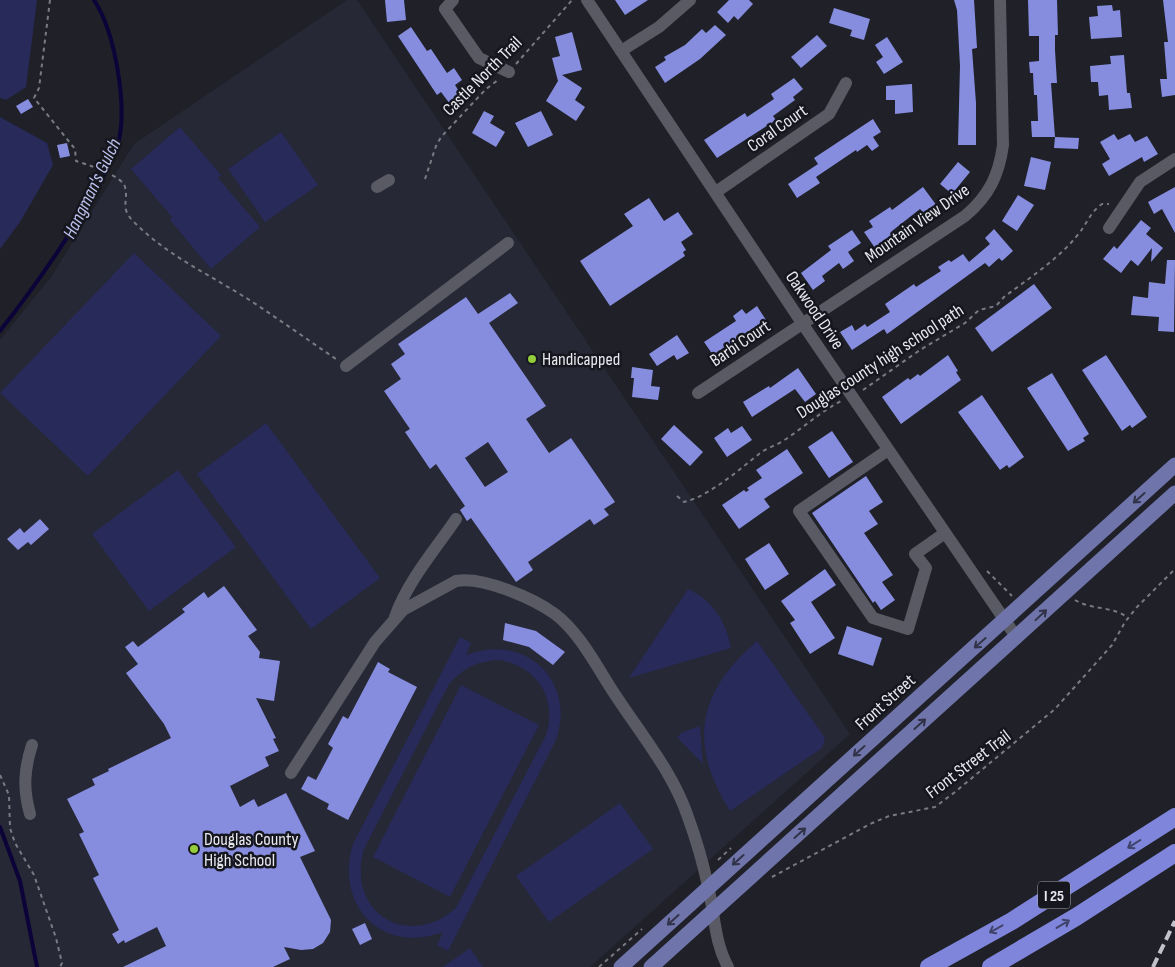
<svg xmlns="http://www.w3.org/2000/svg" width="1175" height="967" viewBox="0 0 1175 967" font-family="'Sofia Sans Condensed',sans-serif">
<rect width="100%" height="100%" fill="#1f2028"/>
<polygon fill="#262835" points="347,0 357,0 850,734 590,967 0,967 0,340 51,277 134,144"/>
<g fill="#282a59" fill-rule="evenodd">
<polygon points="0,0 37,0 26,87 6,100 0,98"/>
<polygon points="0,117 47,143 53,165 20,222 0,249"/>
<polygon points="180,127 221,175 218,178 260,227 211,269 170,220 172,217 131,169"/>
<polygon points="281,132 318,185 265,222 228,169"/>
<polygon points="134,253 221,336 88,476 0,393"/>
<polygon points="266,423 380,578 311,629 197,474"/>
<polygon points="178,470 236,547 149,611 92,534"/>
<path d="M 688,589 C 713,600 726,622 731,648 L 629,678 Z"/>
<path d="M 460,637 L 471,643 L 466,655 C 524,632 577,680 556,740 L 448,951 L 437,945 L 443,932 C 382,955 334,905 353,844 ZM 499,660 C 537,666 558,699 546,735 L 456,908 C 406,951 346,911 364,849 L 449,684 C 464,668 477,661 499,660 Z"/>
<path d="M 757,641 L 825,738 L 822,748 L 730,811 C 688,743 697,693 757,641 Z"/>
<polygon points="461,685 539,725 450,897 373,857"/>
<polygon points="700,726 703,764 677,737 683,732"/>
<polygon points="620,803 653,849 549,922 516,876"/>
<polygon points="470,948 483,967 443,967"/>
</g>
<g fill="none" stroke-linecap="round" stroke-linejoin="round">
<g stroke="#0c0338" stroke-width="4">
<path d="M 0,331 C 36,285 68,240 96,189 C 104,174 114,160 118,144 C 128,106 115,32 94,0"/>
<polyline points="0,827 20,881 37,967"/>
</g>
</g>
<g fill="#868ddf" fill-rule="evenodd">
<polygon points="385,0 404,0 406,20 387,22"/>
<polygon points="615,0 648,0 625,15"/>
<polygon points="729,0 749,0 753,4 738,20 734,16 728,23 717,12"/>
<polygon points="954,0 974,0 977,48 972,49 976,103 976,145 958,145 960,66 957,10"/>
<polygon points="1028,0 1057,0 1058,35 1055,35 1055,50 1057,83 1051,83 1055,137 1032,137 1031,121 1038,121 1037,95 1034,95 1033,73 1030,73 1029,62 1039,61 1039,36 1029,36"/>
<polygon points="1163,0 1175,0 1175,95 1162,97 1160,79 1167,79 1164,42 1168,42"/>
<polygon points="1112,5 1113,11 1120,10 1122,37 1091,39 1089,17 1098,16 1097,6"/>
<polygon points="834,8 870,19 864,40 850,36 852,30 829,23"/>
<polygon points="715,25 726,35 700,59 665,83 655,67 666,60 664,57 685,45 702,29 706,33"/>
<polygon points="411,27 427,51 431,49 447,73 454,68 462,80 455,85 462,96 450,104 441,92 437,95 398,36"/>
<polygon points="572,32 582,70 562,75 582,88 575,100 585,107 576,121 546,101 558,81 552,58 560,56 555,37"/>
<polygon points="817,35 827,46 801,68 791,57"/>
<polygon points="887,37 903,62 884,74 876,62 883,57 875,45"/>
<polygon points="1124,55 1127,93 1130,93 1132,108 1109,110 1108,95 1099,96 1098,82 1091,82 1090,66 1111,64 1110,56"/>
<polygon points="794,78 803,89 793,97 795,100 773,116 776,120 717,158 704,140 745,113 747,117 774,99 771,94"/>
<polygon points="912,84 913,112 895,114 895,100 886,100 886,86"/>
<polygon points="28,99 33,107 21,114 16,106"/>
<polygon points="484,111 494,116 490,123 505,132 496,147 472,133"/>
<polygon points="541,111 553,135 528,147 515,123"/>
<polygon points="873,119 881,132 873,137 879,146 872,151 867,145 857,152 856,150 816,177 820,183 797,198 788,184 818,164 814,158"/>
<polygon points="1114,134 1118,140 1130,134 1135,142 1147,136 1158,154 1144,162 1142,157 1109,176 1102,164 1110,159 1100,142"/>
<polygon points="1055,137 1079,138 1078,149 1054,148"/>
<polygon points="67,143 70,156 60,158 57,145"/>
<polygon points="1031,157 1051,162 1045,190 1024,186"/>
<polygon points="958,162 970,172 952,194 940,184"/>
<polygon points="923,187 937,206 925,215 920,209 892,231 895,234 875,248 864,232 873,227 869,221 890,207 892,210"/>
<polygon points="1175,187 1175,233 1162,209 1154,214 1148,202"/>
<polygon points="1018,195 1034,205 1017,231 1002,221"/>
<polygon points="649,198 664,221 678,212 693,234 681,242 686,250 683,252 685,256 610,306 580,261 633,226 624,214"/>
<polygon points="1141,220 1151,228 1146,234 1163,248 1151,262 1152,248 1138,266 1131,260 1121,273 1103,259 1114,246 1117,249"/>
<polygon points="994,229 1013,251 1002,261 999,258 989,267 985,263 887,334 884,329 852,350 840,332 852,325 855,331 865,324 867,327 890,312 885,304 914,284 916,287 941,271 938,267 949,260 951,262 963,254 969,262 990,244 985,238"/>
<polygon points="852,230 861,243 848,252 854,261 843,269 839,263 822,276 825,281 813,290 801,273 831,250 828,246"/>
<polygon points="1167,260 1175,260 1174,332 1158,331 1159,317 1131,315 1133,296 1148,298 1149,282 1165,284"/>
<polygon points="1034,284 1052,308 992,352 975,328"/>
<path d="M 510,293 L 518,303 L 489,323 L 546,406 L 526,419 L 549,453 L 571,438 L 615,502 L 604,509 L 609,515 L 594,525 L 590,519 L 528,562 L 533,570 L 516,582 L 471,518 L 467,521 L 460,510 L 465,506 L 436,464 L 430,469 L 405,432 L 410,429 L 384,391 L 401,379 L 391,364 L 405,354 L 398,344 L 466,297 L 478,314 ZM 488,442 L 508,472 L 485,487 L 465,458 Z"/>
<polygon points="757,306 766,320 713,355 704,342 736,321 733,316 742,309 746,314"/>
<polygon points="677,335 689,353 677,360 674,355 657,366 649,354"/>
<polygon points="948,355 958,371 956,372 961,380 901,424 882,397 908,378 910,380 918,374 920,376"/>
<polygon points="1106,355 1147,417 1132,428 1130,425 1122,431 1082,370"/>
<polygon points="632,367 653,370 651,386 660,387 658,400 632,397 634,378 631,378"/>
<polygon points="798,368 816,394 805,402 795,389 752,417 743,402 769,386 770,388"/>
<polygon points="1052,373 1089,434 1083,438 1085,441 1068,451 1027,388"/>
<polygon points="982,395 1024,457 1009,468 1007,465 1000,470 958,412"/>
<polygon points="674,425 703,452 690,466 661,439"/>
<polygon points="742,426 752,440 727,457 714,438 728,428 731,433"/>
<polygon points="832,431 853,462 829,478 808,447"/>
<polygon points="787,449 803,473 764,499 770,507 739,529 722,505 744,490 746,492 749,490 747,488 762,478 756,470"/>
<polygon points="866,476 883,502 869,511 878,524 864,533 893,575 882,582 895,600 881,610 875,601 873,603 812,513"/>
<polygon points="40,519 49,529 31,545 28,542 18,550 7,539 20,528 24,533"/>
<polygon points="769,543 789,574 765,590 745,559"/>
<polygon points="825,569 836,585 811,602 835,638 810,654 790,623 795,620 781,601"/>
<polygon points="224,586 257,630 248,636 260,652 259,658 280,661 274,701 256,698 276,738 273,739 279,751 265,757 269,766 230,786 240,807 254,799 258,807 286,793 315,851 300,857 331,920 330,932 323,943 313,949 301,950 284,947 290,959 273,967 123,967 166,946 157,927 125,943 124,940 118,944 112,934 119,930 93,878 99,875 79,834 84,832 67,799 95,785 92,779 109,771 108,769 171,738 164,724 126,673 138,664 125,647 133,641 138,647 185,612 182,609 204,592 208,598"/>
<polygon points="505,623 536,631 565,652 553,665 529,647 503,640"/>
<polygon points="847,626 882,638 873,666 838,654"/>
<polygon points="378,662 390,669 388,672 417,687 348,820 327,809 329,804 301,789 308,776 316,780 333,748 328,744 343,716 348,719"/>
<polygon points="365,923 372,939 360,945 352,929"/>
</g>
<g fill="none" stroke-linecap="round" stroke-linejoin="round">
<g stroke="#7a7b82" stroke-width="2" stroke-dasharray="4 4" stroke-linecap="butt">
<path d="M 50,0 L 39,88 L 34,98 L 75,149 L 76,161 C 86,164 123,176 125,187 C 129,202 119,207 134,222 C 166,255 212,276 251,301 C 280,320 308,340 336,359"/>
<polyline points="516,64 572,0"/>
<polyline points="425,179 436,146 441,137 486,89 498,80"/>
<path d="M 863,390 L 920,350 L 965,323 L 979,310 L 996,306 L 1004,297 C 1028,279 1057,260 1076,237 C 1086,226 1090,212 1102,204 L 1109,204"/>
<path d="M 677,496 L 684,502 C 709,496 739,470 759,454 C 766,448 775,446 783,441 C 803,428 820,412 841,401"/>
<polyline points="987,571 1012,596"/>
<path d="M 1075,600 C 1091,610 1114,606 1128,618"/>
<polyline points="0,775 9,795 10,828 15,843 34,875 56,938 62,963 60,967"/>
<polyline points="718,860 731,848"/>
<polyline points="772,877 870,824 889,816 935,807 955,792 1055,709 1112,645 1125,622 1137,607 1175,569"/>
<polyline points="599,967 642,929"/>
</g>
<g stroke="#595a63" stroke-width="12">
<polyline points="453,0 445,9 479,58 509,72"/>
<polyline points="587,0 802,323 1017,638"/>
<polyline points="621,51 659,27 690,0"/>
<polyline points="377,187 389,180"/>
<polyline points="716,192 829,114 846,83"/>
<polyline points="1109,228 1140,182 1175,159"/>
<polyline points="346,366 508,243"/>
<path d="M 698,393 L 965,216 C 989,196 999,175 1003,145 L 1000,0"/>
<polyline points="888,450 799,511 873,618 908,629 926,568 915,554 945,533"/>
<path d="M 395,617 C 407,582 435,550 456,519"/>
<path d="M 291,773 L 375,642 L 403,610 L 456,581 C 482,576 533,598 555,614 C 580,633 597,667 614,693 C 640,733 673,772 688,817 C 696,839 703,863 708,886 C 715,915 714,941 728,967"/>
<path d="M 30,814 C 23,789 24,770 32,745"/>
</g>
<g stroke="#6f74aa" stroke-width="15">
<polyline points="621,967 1175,465"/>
<polyline points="651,967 1175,493"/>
</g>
<g stroke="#7e85da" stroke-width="18">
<polyline points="929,967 1012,921 1175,817"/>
<polyline points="991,967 1076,917 1175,853"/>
</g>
<polyline stroke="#c2c3c9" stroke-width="4" stroke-dasharray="10 5" stroke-linecap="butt" points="1153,967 1175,921"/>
</g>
<defs><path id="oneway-shaft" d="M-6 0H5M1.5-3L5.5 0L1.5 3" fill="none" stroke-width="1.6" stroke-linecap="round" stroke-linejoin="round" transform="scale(1.25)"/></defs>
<g stroke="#313348">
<use href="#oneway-shaft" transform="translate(1139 498) rotate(138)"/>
<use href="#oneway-shaft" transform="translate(1041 615) rotate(-43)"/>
<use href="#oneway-shaft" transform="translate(980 643) rotate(139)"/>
<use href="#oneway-shaft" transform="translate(920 724) rotate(-42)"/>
<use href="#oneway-shaft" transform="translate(859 751) rotate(138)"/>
<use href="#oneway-shaft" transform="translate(800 833) rotate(-42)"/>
<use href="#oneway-shaft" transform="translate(738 860) rotate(138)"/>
<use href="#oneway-shaft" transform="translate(673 920) rotate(138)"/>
</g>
<g stroke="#404369">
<use href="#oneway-shaft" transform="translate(1134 844) rotate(148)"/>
<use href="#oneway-shaft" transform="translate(1063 924) rotate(-31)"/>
<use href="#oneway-shaft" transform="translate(996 929) rotate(151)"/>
</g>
<g fill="#94cc3c" stroke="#16171e" stroke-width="2">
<circle cx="532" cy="359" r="5"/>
<circle cx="194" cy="849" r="5"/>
</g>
<g text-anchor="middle" stroke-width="5" stroke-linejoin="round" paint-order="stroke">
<rect fill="#16171e" stroke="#a9aab0" stroke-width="1" x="1038" y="881.5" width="32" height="27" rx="4"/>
<g font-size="16" font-weight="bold" fill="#e8e9ee">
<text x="1054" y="901">I 25</text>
</g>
<g font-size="18" fill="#e8e9ee" stroke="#16171e">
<text transform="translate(482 76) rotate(-45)" y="6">Castle North Trail</text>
<text transform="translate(777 128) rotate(-35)" y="6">Coral Court</text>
<text transform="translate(917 223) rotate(-35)" y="6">Mountain View Drive</text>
<text transform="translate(815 310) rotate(56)" y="6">Oakwood Drive</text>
<text transform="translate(740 343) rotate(-34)" y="6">Barbi Court</text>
<text transform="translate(880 361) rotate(-33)" y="6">Douglas county high school path</text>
<text transform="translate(885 702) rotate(-42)" y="6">Front Street</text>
<text transform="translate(968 764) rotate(-37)" y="6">Front Street Trail</text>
</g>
<g font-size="18" fill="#e8e9ee" stroke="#16171e" text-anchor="start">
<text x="542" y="365">Handicapped</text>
<text x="204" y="845">Douglas County<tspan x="204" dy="21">High School</tspan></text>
</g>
<g font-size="19" font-style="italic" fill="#bcc2ed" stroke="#16171e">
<text transform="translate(91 188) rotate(-64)" y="7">Hangman's Gulch</text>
</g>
</g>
</svg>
